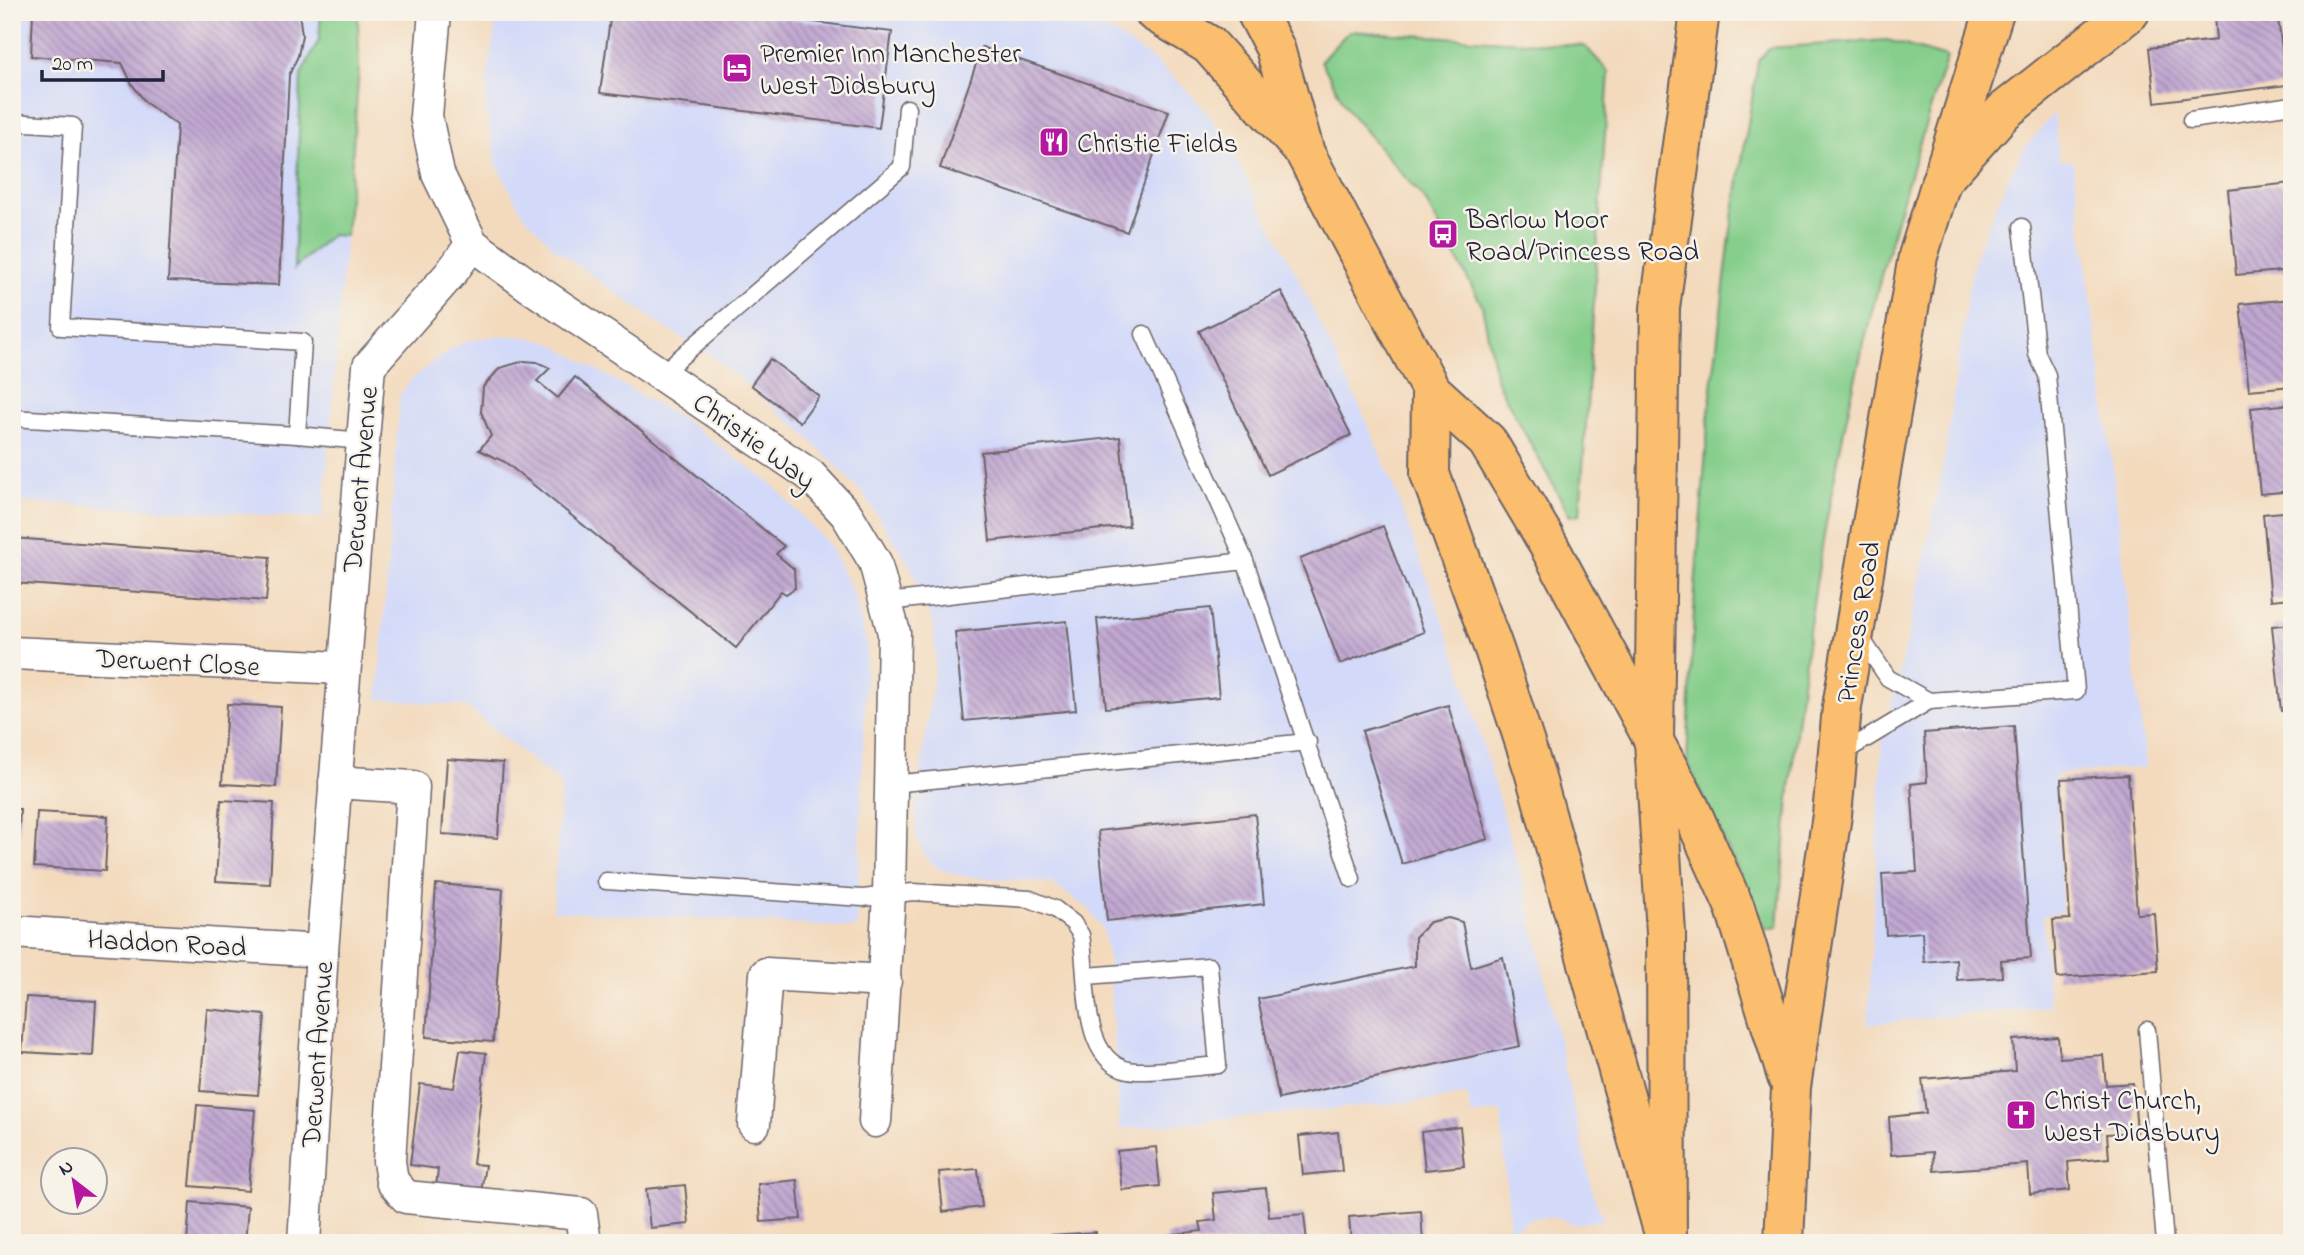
<svg xmlns="http://www.w3.org/2000/svg" width="2304" height="1255" viewBox="0 0 2304 1255" font-family="'Indie Flower',sans-serif">
<defs>
<pattern id="building-back-hatch" width="6" height="6" patternUnits="userSpaceOnUse" patternTransform="scale(1.75)"><rect width="6" height="6" fill="#c1a7d1"/><path d="M-1 5l2 2M0 0l6 6M5-1l2 2" fill="none" stroke="#9c88ab"/></pattern>
</defs>
<rect width="100%" height="100%" fill="#f7f3e8"/>
<filter id="ink" filterUnits="userSpaceOnUse"><feTurbulence type="fractalNoise" baseFrequency=".0143" numOctaves="2"/><feDisplacementMap in="SourceGraphic" scale="14" xChannelSelector="R" yChannelSelector="G"/><feConvolveMatrix kernelMatrix="1 2 1 2 8 2 1 2 1" color-interpolation-filters="sRGB"/></filter>
<filter id="wash" filterUnits="userSpaceOnUse"><feTurbulence type="fractalNoise" baseFrequency=".00686" numOctaves="4" result="noise"/><feDisplacementMap in="SourceGraphic" scale="28" xChannelSelector="R" yChannelSelector="G"/><feGaussianBlur stdDeviation="1.57" result="paint"/><feColorMatrix in="noise" values="0 0 0 0 0 0 0 0 0 0 0 0 0 0 0 0 0 1.4 0 .05"/><feComposite in="paint" operator="in"/></filter>
<g filter="url(#wash)">
<rect width="100%" height="100%" fill="#f3dabd"/>
<g fill="#d2d9f9">
<polygon points="12,12 357,12 359,69 323,518 12,502"/>
<polygon points="498,12 1069,12 1114,33 1151,58 1185,88 1209,115 1228,145 1298,277 1365,418 1397,495 1462,673 1526,893 1594,1197 1604,1220 1573,1224 1555,1217 1541,1217 1528,1220 1510,1233 1501,1111 1471,1116 1467,1094 1443,1099 1120,1129 1108,954 1103,930 1089,909 1051,883 961,876 939,869 925,856 916,836 916,806 935,666 934,634 933,623 911,568 862,492 799,429 717,360 658,323 556,250 521,211 497,165 486,111 486,83"/>
<polygon points="2054,113 2059,160 2073,161 2112,460 2146,767 2056,774 2062,912 2043,915 2049,1007 1868,1024 1882,743 1909,633 1945,455 1968,291 1976,254 2004,188 2022,152"/>
<polygon points="493,336 527,337 549,342 687,422 773,485 829,545 855,597 867,647 857,928 553,911 561,784 466,706 378,699 400,394 413,378 449,350 468,341"/>
</g>
<g fill="#85ce8b" stroke="#547863" stroke-width="2">
<polygon points="321,12 357,12 358,15 359,69 346,236 331,235 294,269 301,75 319,40"/>
<polygon points="1349,31 1585,46 1609,72 1580,514 1570,516 1497,382 1482,305 1425,200 1349,112 1321,61"/>
<path d="M 1887,40 L 1947,57 C 1901,198 1860,340 1833,486 C 1805,632 1789,779 1778,927 L 1766,929 L 1687,763 L 1695,588 L 1709,413 L 1730,236 L 1758,61 L 1769,48 Z"/>
</g>
<g id="blocks">
<g fill="url(#building-back-hatch)">
<polygon points="33,12 299,12 302,35 298,56 289,75 279,285 168,281 177,125 146,103 132,84 122,63 31,56"/>
<polygon points="611,12 736,12 892,32 879,128 600,93"/>
<polygon points="2256,12 2277,12 2287,85 2155,102 2149,48 2216,40 2214,17"/>
<polygon points="982,47 1169,111 1127,232 940,168"/>
<polygon points="2291,183 2292,270 2236,275 2228,190"/>
<polygon points="1281,291 1351,435 1268,475 1199,331"/>
<polygon points="2292,299 2292,386 2249,390 2240,304"/>
<polygon points="770,359 819,396 800,422 751,385"/>
<polygon points="524,361 537,362 550,368 537,381 558,398 575,377 784,546 776,554 794,569 795,588 786,594 781,591 736,648 505,462 479,450 491,436 481,412 483,387 500,368"/>
<polygon points="2292,404 2292,491 2260,494 2251,408"/>
<polygon points="1120,437 1129,526 990,541 981,452"/>
<polygon points="2292,511 2292,598 2271,600 2263,514"/>
<polygon points="1383,526 1424,632 1340,664 1300,559"/>
<polygon points="12,538 270,557 266,601 12,583"/>
<polygon points="1210,608 1219,697 1106,708 1097,619"/>
<polygon points="1067,621 1076,710 964,721 955,632"/>
<polygon points="2292,624 2292,710 2281,711 2272,626"/>
<polygon points="227,704 281,707 276,787 222,784"/>
<polygon points="1448,705 1488,839 1402,864 1362,731"/>
<polygon points="2014,726 2031,958 2001,960 2002,977 1957,980 1956,959 1924,962 1922,932 1886,935 1882,874 1917,872 1911,784 1927,782 1924,733"/>
<polygon points="447,759 503,763 498,838 442,834"/>
<polygon points="2128,775 2137,914 2154,913 2158,971 2057,978 2053,920 2070,919 2061,779"/>
<polygon points="221,800 274,803 270,884 216,881"/>
<polygon points="12,809 20,809 17,864 12,864"/>
<polygon points="37,812 108,816 105,871 34,867"/>
<polygon points="1255,814 1264,904 1107,921 1098,831"/>
<polygon points="436,884 503,889 493,1042 426,1037"/>
<polygon points="1448,918 1462,922 1471,967 1503,957 1520,1046 1279,1099 1258,999 1415,966 1415,937 1430,922"/>
<polygon points="26,997 96,1001 93,1056 22,1052"/>
<polygon points="207,1009 265,1015 258,1095 200,1091"/>
<polygon points="2058,1037 2060,1058 2103,1055 2106,1085 2133,1083 2137,1132 2107,1134 2109,1158 2068,1162 2070,1190 2030,1194 2028,1164 1934,1171 1933,1152 1891,1155 1889,1117 1926,1113 1922,1079 2015,1071 2013,1040"/>
<polygon points="460,1050 486,1053 473,1164 485,1165 481,1193 436,1187 438,1169 410,1165 420,1084 454,1088"/>
<polygon points="197,1105 255,1110 248,1191 190,1186"/>
<polygon points="1460,1127 1464,1166 1425,1170 1421,1132"/>
<polygon points="1338,1132 1342,1171 1303,1175 1299,1136"/>
<polygon points="1156,1147 1160,1186 1122,1190 1117,1151"/>
<polygon points="978,1169 982,1207 943,1212 939,1172"/>
<polygon points="797,1180 801,1219 761,1222 758,1184"/>
<polygon points="685,1185 689,1224 650,1228 646,1189"/>
<polygon points="1266,1188 1269,1217 1304,1214 1307,1243 1168,1243 1167,1235 1202,1231 1200,1222 1216,1220 1213,1193"/>
<polygon points="190,1202 248,1207 245,1243 187,1243"/>
<polygon points="1421,1211 1423,1243 1351,1243 1349,1217"/>
<polygon points="1096,1232 1096,1243 1019,1243 1019,1237"/>
</g>
</g>
</g>
<g filter="url(#ink)">
<use href="#blocks" fill-opacity="0" stroke="#6b6268" stroke-width="2"/>
<g fill="none" stroke-linecap="round" stroke-linejoin="round">
<g stroke="#6b6268" stroke-width="19">
<g id="lane">
<polyline points="2191,120 2292,105"/>
<polyline points="12,122 73,126 61,327 303,342 297,435 12,418"/>
<polyline points="1144,334 1245,561 1352,879"/>
<polyline points="662,373 902,167 907,108"/>
<polyline points="297,435 362,441"/>
<polyline points="887,602 1245,561"/>
<polyline points="1861,638 1888,678 1929,701 2076,691 2047,375 2037,354 2022,227"/>
<polyline points="1841,754 1929,701"/>
<polyline points="892,784 1308,742"/>
<path d="M 606,881 L 863,898 L 913,892 L 1030,899 L 1055,909 L 1073,923 L 1081,935 C 1089,978 1078,1069 1137,1071 C 1163,1072 1192,1067 1218,1065 L 1209,966 L 1087,976"/>
<polyline points="2147,1030 2165,1243"/>
</g>
</g>
<g stroke="#6b6268" stroke-width="35">
<g id="street">
<polyline points="435,12 426,116 438,174 472,244 531,287 810,475 847,515 875,562 894,633 889,895 875,1121"/>
<polyline points="12,653 343,668"/>
<polyline points="335,782 413,787 389,1161 392,1181 406,1197 581,1214 585,1243"/>
<polyline points="12,932 322,951"/>
<polyline points="754,1124 766,974 885,981"/>
<polyline points="304,1243 322,951 369,366 451,273 472,244"/>
</g>
</g>
<g stroke="#6b6268" stroke-width="42">
<g id="primary">
<polyline points="1154,12 1209,45 1299,146"/>
<polyline points="1256,12 1275,48 1305,153 1431,390 1487,441 1543,535"/>
<polyline points="1941,181 2004,111 2130,12"/>
<polyline points="1431,390 1430,474 1495,652 1534,771 1662,1227"/>
</g>
</g>
<g stroke="#6b6268" stroke-width="42">
<g id="highway">
<polyline points="1543,535 1690,808 1735,908 1787,1077"/>
<polyline points="1667,1243 1666,933 1654,741 1660,308 1700,12"/>
<polyline points="1784,1243 1791,1087 1832,815 1842,707 1872,524 1918,256 1994,12"/>
</g>
</g>
<use href="#lane" stroke="#fff" stroke-width="16"/>
<use href="#street" stroke="#fff" stroke-width="32"/>
<use href="#primary" stroke="#fbbe6e" stroke-width="38"/>
<use href="#highway" stroke="#fbbe6e" stroke-width="38"/>
</g>
</g>
<defs>
<g id="hotel-square" transform="scale(1.575)"><rect x="-9" y="-9" width="18" height="18" rx="4" fill="#b5179e" stroke="#f7f3e8"/><path d="M-6-4.5h1.5V1H6V5H4.5V3h-9V5H-6ZM-4 0a1.8 1.8 0 1 1 3.6 0ZM.5 0V-2.5h3Q6-2.5 6 0Z" fill="#fff"/></g>
<g id="restaurant-square" transform="scale(1.575)"><rect x="-9" y="-9" width="18" height="18" rx="4" fill="#b5179e" stroke="#f7f3e8"/><path d="M-5-6h1v4h1v-4h1v4h1v-4h1v5L-1.5 .5V6h-2V.5L-5-1ZM5-6V6H3V1.5H1.5Q1.5-4 5-6Z" fill="#fff"/></g>
<g id="bus-square" transform="scale(1.575)"><rect x="-9" y="-9" width="18" height="18" rx="4" fill="#b5179e" stroke="#f7f3e8"/><path d="M-5-6H5V4H4V6H2V4H-2V6H-4V4H-5ZM-3.5-4V0h7V-4ZM-3.5 1.2v1.5H-2V1.2ZM2 1.2v1.5H3.5V1.2Z" fill="#fff"/></g>
<g id="church-square" transform="scale(1.575)"><rect x="-9" y="-9" width="18" height="18" rx="4" fill="#b5179e" stroke="#f7f3e8"/><path d="M-1.2-6h2.4v3.5h3.3v2.4h-3.3V6h-2.4V-.1h-3.3v-2.4h3.3Z" fill="#fff"/></g>
</defs>
<g fill-rule="evenodd">
<use href="#hotel-square" x="737" y="68"/>
<use href="#restaurant-square" x="1054" y="142"/>
<use href="#bus-square" x="1443" y="234"/>
<use href="#church-square" x="2021" y="1115"/>
</g>
<g text-anchor="middle" stroke-width="5" stroke-linejoin="round" paint-order="stroke">
<g font-size="28" fill="#22223b" stroke="#f7f3e8" text-anchor="start">
<text x="760" y="62">Premier Inn Manchester<tspan x="760" dy="32">West Didsbury</tspan></text>
<text x="1077" y="152">Christie Fields</text>
<text x="1466" y="228">Barlow Moor<tspan x="1466" dy="32">Road/Princess Road</tspan></text>
<text x="2044" y="1109">Christ Church,<tspan x="2044" dy="32">West Didsbury</tspan></text>
</g>
<g font-size="28" fill="#22223b" stroke="#f7f3e8">
<text transform="translate(755 440) rotate(36)" y="10">Christie Way</text>
<text transform="translate(359 479) rotate(-85)" y="10">Derwent Avenue</text>
<text transform="translate(1857 622) rotate(-81)" y="10">Princess Road</text>
<text transform="translate(178 661) rotate(3)" y="10">Derwent Close</text>
<text transform="translate(167 942) rotate(3)" y="10">Haddon Road</text>
<text transform="translate(316 1054) rotate(-86)" y="10">Derwent Avenue</text>
</g>
</g>
<rect width="2304" height="1255" fill="none" stroke="#f7f3e8" stroke-width="42"/>
<g transform="translate(74 1181) rotate(329)"><circle r="33" fill="#f7f3e8" stroke="#a29fa3" stroke-width="2"/>
<path d="M0-5L12 26L0 18L-12 26Z" fill="#b5179e"/>
<text y="-10" font-size="19" font-weight="bold" text-anchor="middle" fill="#22223b">N</text>
</g>
<path d="M42 70v10h121v-10" fill="none" stroke="#22223b" stroke-width="3.5"/>
<text x="52" y="70" font-size="21" fill="#22223b" stroke="#f7f3e8" stroke-width="5" paint-order="stroke">20 m</text>
</svg>
